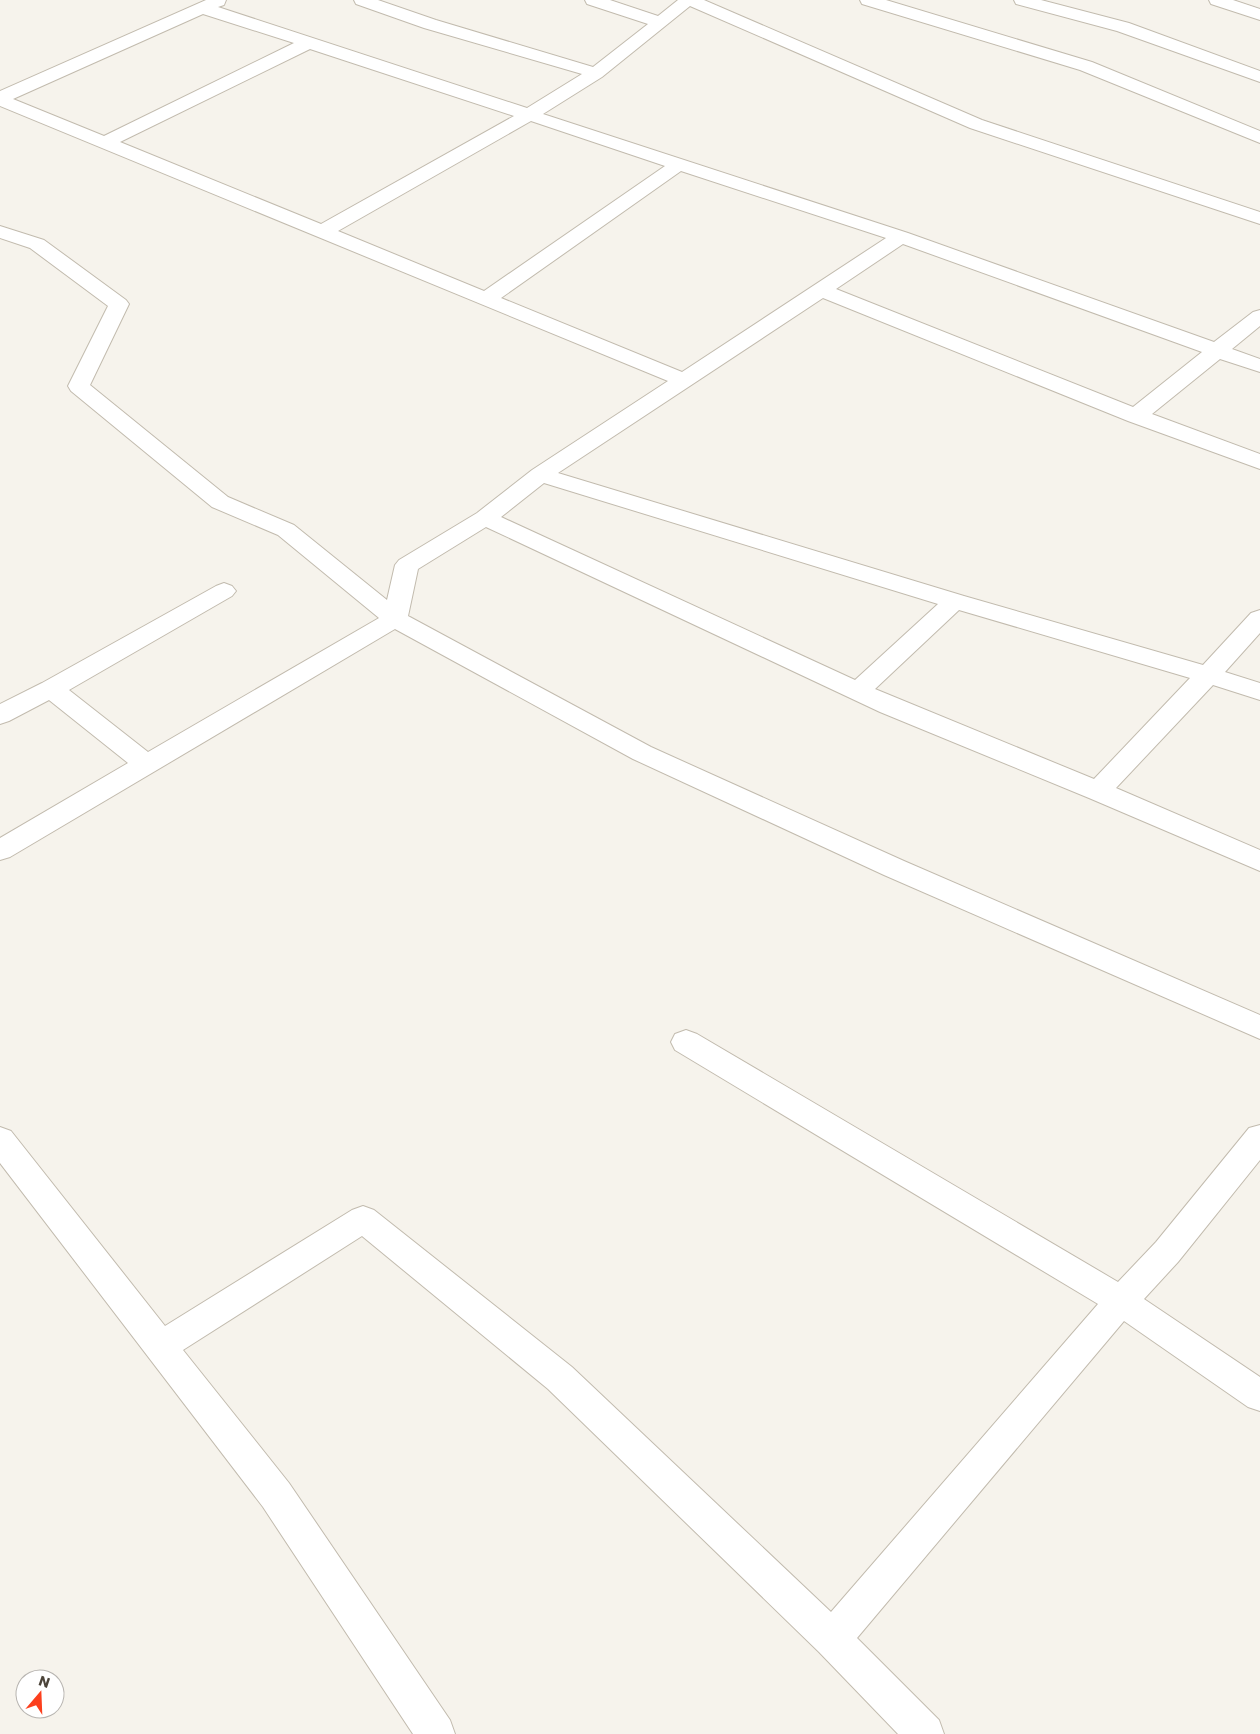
<svg xmlns="http://www.w3.org/2000/svg" width="1260" height="1734" viewBox="0 0 1260 1734" font-family="Poppins,sans-serif">
<rect width="100%" height="100%" fill="#f6f3ec"/>
<g fill="none" stroke-linecap="round" stroke-linejoin="round">
<g stroke="#c2bbae" stroke-width="2">
<g id="minor">
<path d="M 206,0 L 226,0 L 224,5 L 218,7 L 527,108 L 582,74 L 424,28 L 356,4 L 354,0 L 378,0 L 436,20 L 593,67 L 648,24 L 587,4 L 585,0 L 610,0 L 658,16 L 678,0 L 704,0 L 982,120 L 1260,212 L 1260,224 L 970,128 L 690,6 L 602,77 L 543,114 L 908,233 L 1214,342 L 1253,312 L 1260,310 L 1260,326 L 1232,349 L 1260,359 L 1260,372 L 1220,359 L 1152,414 L 1260,454 L 1260,469 L 1128,421 L 823,298 L 558,473 L 964,596 L 1203,665 L 1251,613 L 1260,610 L 1260,633 L 1225,672 L 1260,683 L 1260,700 L 1213,685 L 1116,788 L 1260,850 L 1260,871 L 1089,798 L 880,712 L 486,527 L 418,569 L 408,616 L 651,747 L 904,861 L 1260,1015 L 1260,1039 L 884,875 L 633,759 L 395,629 L 10,857 L 0,860 L 0,838 L 128,763 L 49,700 L 9,721 L 0,724 L 0,704 L 42,683 L 216,586 L 224,583 L 232,586 L 236,591 L 232,596 L 69,690 L 148,752 L 379,618 L 278,535 L 212,507 L 71,391 L 68,386 L 108,306 L 30,248 L 0,238 L 0,226 L 44,240 L 126,300 L 129,304 L 90,385 L 228,497 L 294,525 L 387,600 L 395,565 L 399,560 L 477,513 L 532,470 L 668,381 L 0,106 L 0,91 ZM 203,14 L 294,43 L 104,136 L 13,99 ZM 310,49 L 514,116 L 321,224 L 120,142 ZM 531,121 L 665,166 L 484,291 L 338,231 ZM 681,171 L 886,238 L 682,372 L 501,298 ZM 903,244 L 1202,352 L 1133,407 L 836,289 ZM 544,483 L 938,604 L 855,680 L 501,517 ZM 959,610 L 1190,678 L 1094,779 L 875,689 Z"/>
<polygon points="860,0 886,0 1092,62 1260,131 1260,143 1080,70 862,4"/>
<polygon points="1014,0 1041,0 1129,23 1260,71 1260,82 1117,31 1016,4"/>
<polygon points="1209,0 1233,0 1260,9 1260,20 1211,4"/>
<polygon points="686,1030 697,1034 1118,1282 1156,1242 1249,1128 1260,1125 1260,1160 1178,1262 1144,1299 1260,1377 1260,1411 1248,1407 1124,1321 857,1638 939,1720 944,1734 898,1734 819,1652 548,1389 362,1236 183,1350 289,1483 450,1720 455,1734 413,1734 263,1507 0,1163 0,1127 11,1131 165,1326 352,1210 363,1206 374,1210 572,1367 831,1612 1098,1304 675,1050 671,1042 675,1034"/>
</g>
</g>
<use href="#minor" fill="#fff" fill-rule="evenodd"/>
</g>
<g transform="translate(40 1694) rotate(19)"><circle r="24" fill="#ffffff" stroke="#b7b4b0"/>
<path d="M0-4L9 19L0 12L-9 19Z" fill="#fc3f1d"/>
<text y="-8" font-size="14" font-weight="bold" text-anchor="middle" fill="#4b4439">N</text>
</g>
</svg>
